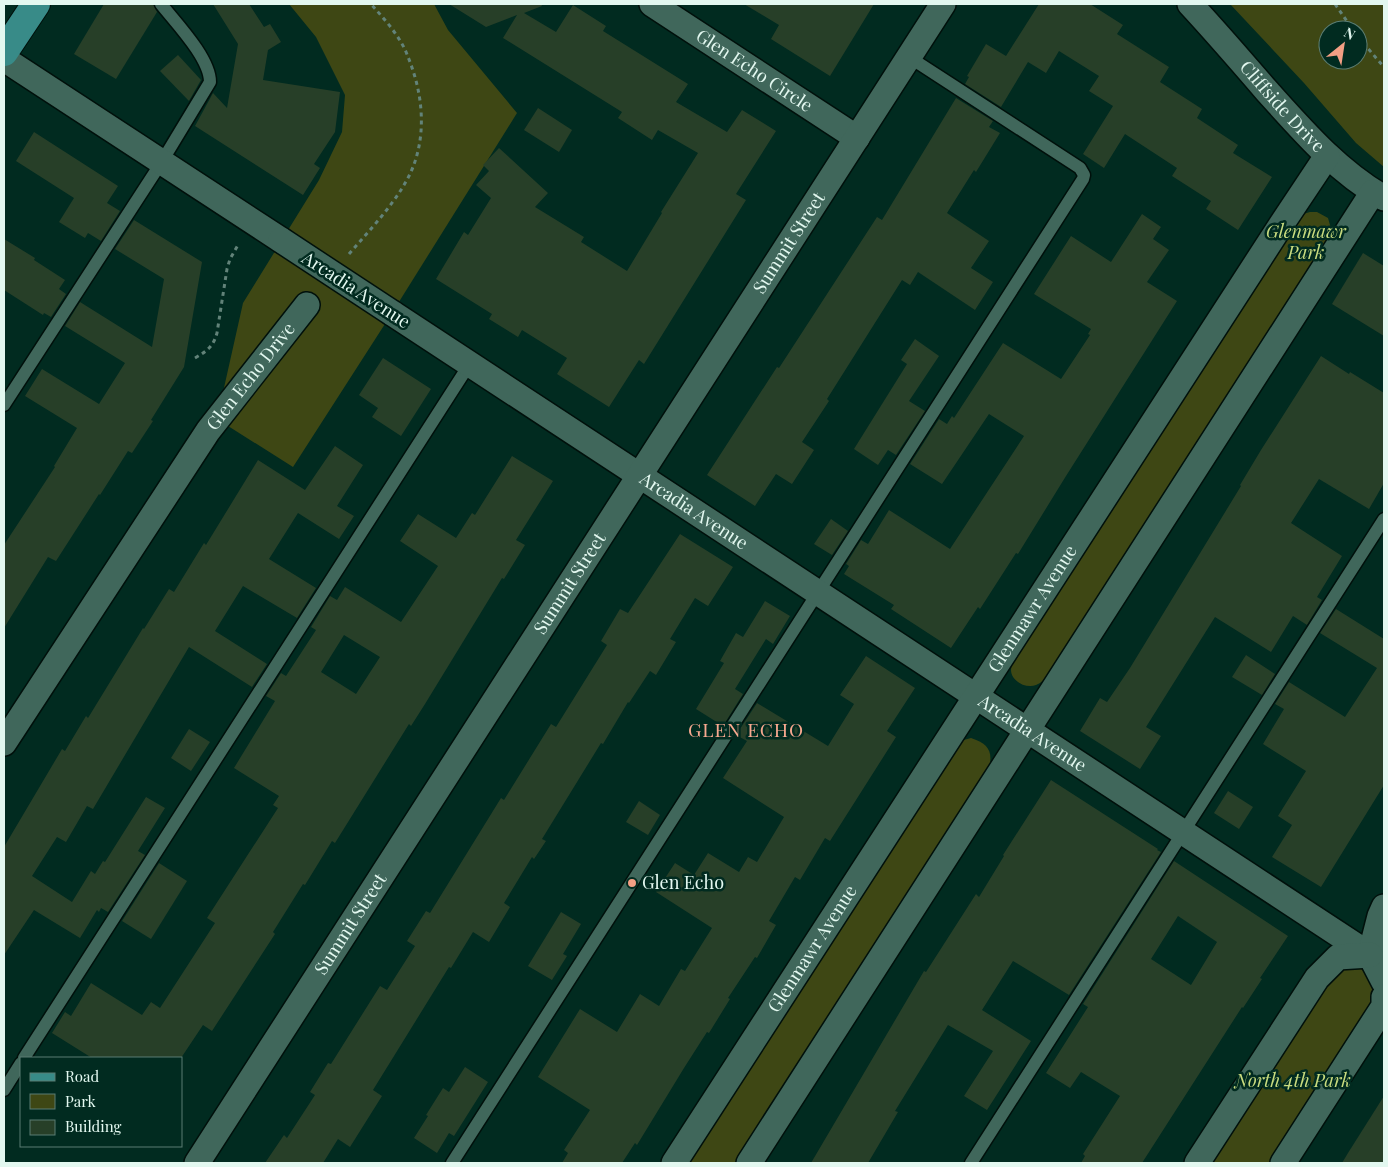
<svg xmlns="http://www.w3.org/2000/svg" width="1388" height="1167" viewBox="0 0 1388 1167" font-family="'Playfair Display',serif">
<rect width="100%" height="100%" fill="#012b20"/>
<g fill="#3e4714" fill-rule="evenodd">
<polygon points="289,4 434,4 448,30 517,113 392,313 293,467 217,419 243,303 319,180 342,132 345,95 316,37"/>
<path d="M 1230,4 L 1384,4 L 1384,167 L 1356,143 L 1304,83 ZM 1328,30 L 1358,30 L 1358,60 L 1328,60 Z"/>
<path d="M 1310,212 L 1317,212 L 1328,218 L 1332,232 L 1328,243 L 1049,675 C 1045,679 1041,683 1036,685 C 1026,689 1011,681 1011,670 C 1011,666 1013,662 1014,658 L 1296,221 L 1303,214 Z"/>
<path d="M 971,738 C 989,744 994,752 988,771 L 735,1163 L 689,1163 L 960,741 Z"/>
<polygon points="1363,966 1375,979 1376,999 1270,1163 1210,1163 1333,973 1341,967"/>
</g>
<g fill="#273f28" fill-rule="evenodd">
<polygon points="104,4 153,4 157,12 116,79 74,54"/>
<polygon points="213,4 249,4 264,27 270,24 281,42 268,50 263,80 340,92 335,132 314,164 320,168 303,195 195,126 213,93 227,108 238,44"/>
<polygon points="449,4 541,4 542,6 524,13 556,32 573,5 606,26 603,31 688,84 676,102 727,132 742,110 776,131 736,194 746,200 644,364 639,360 609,407 557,374 567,358 522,330 518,337 489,319 492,314 436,279 464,232 468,235 491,198 476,185 489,171 483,165 499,148 548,193 535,207 584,237 581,242 627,271 662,213 661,212 698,153 658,130 652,140 618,118 622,112 503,38 517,15 486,27"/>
<polygon points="744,4 874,4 830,76 771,39 779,25"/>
<polygon points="1039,4 1090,4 1123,25 1117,34 1169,67 1160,82 1202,109 1197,118 1238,145 1233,153 1272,177 1238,230 1206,209 1211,201 1172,176 1177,168 1125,134 1104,168 1083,154 1113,106 1089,91 1099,76 1059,51 1046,73 1028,62 1001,107 965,84 969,77 967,76 986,44 1006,56"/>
<polygon points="178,55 201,80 189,101 160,71"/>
<polygon points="956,98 993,121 989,127 1000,133 976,172 974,170 947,213 989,241 971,268 993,282 975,310 918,272 910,285 902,280 827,399 829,401 802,442 814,450 792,484 776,474 755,506 707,475 777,367 779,368 877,217 882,220"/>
<polygon points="538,108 572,130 559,152 524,130"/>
<polygon points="34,132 118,186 107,203 120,211 101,241 88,233 85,238 59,222 74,198 16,161"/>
<polygon points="1142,214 1161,227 1153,239 1169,250 1147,282 1177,301 1066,476 1018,554 1016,553 980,609 978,607 951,648 891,609 894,605 844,574 849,566 846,564 861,540 868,544 889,510 950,549 1024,436 989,414 942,484 910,464 939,419 947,424 952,416 954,418 1003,343 1061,379 1090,335 1088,334 1091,329 1034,294 1071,236 1111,262"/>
<polygon points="134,220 202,262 184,367 151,420 153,421 132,453 128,451 100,495 99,494 56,561 48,557 4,628 4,545 55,467 54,466 77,428 25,396 42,369 99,404 125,363 65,326 80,302 152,347 164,279 115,249"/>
<polygon points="4,239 35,258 34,260 65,280 59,289 66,294 51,317 44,313 43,315 4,290"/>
<polygon points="1363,253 1384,266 1384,336 1332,304"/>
<polygon points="915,339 939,356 909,401 925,411 896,455 888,450 878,465 854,449 907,364 901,360"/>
<polygon points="1321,356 1349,374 1350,372 1384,393 1384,483 1369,509 1319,479 1291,523 1342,556 1317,597 1322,600 1307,625 1293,616 1271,652 1215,617 1146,727 1161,736 1140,769 1080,731 1100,698 1107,702 1130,668 1241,486 1240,485 1261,450"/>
<polygon points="383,358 431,389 401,436 372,417 378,408 359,395"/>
<polygon points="335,446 363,465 337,506 354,516 339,539 298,513 269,559 316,588 297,618 243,586 215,631 267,664 252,687 189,647 93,809 87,806 66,842 57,837 32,876 72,902 91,871 95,874 103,861 105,862 146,797 165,808 138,851 145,855 108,912 101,908 99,912 97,910 80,938 34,910 4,955 4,847 62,749 65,751 86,716 88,718 143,628 144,629 169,589 174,592 204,543 206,545 258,460 305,490"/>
<path d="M 512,456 L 553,481 L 516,540 L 525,545 L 504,579 L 502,578 L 425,704 L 411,726 L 409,724 L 335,843 L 332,841 L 305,885 L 303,884 L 273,932 L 275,934 L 212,1031 L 203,1025 L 181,1058 L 92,1058 L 52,1033 L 65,1012 L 71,1016 L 91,983 L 142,1015 L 151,1002 L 160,1008 L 215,923 L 207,918 L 278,808 L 273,805 L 279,796 L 234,768 L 275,701 L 266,696 L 281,673 L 286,676 L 316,630 L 311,627 L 330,596 L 337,600 L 345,587 L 401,622 L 438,566 L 400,541 L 418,514 L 456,538 L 472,513 L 475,515 ZM 344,635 L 380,657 L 356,694 L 321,672 Z"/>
<polygon points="831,519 848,531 832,555 814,544"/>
<polygon points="680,534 733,567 708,606 695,598 670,639 676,642 656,675 650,671 629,703 628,702 603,744 601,743 542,839 546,841 534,859 532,857 504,903 510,907 489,942 473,932 451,968 449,967 373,1090 382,1096 350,1147 338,1139 323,1163 265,1163 284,1135 287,1138 315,1095 310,1092 328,1063 331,1064 380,986 387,990 415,946 407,941 426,911 430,913 501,798 504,800 551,724 556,727 607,645 601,641 620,609 628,613"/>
<polygon points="765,601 790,616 773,644 766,639 735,689 743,694 723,726 696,709 724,663 720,661 736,633 743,637"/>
<polygon points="1336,609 1384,639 1384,785 1321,887 1272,857 1292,825 1278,816 1306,771 1263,744 1284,709 1275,704 1289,682 1345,717 1377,668 1320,633"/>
<polygon points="1246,655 1275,674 1262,695 1232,677"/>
<polygon points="866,656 915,688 887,731 896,737 830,841 825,838 800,880 795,877 769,921 776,925 757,958 755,957 728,998 730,999 709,1033 707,1032 684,1068 637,1145 635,1143 622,1163 562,1163 568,1153 564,1150 590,1110 538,1077 580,1009 617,1032 640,994 659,1006 681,969 685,971 712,928 656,892 675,863 694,875 708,853 739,872 748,857 757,862 784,817 723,778 747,741 736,735 757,703 828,746 854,704 840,695"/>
<polygon points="189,729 210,742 191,771 171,758"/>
<polygon points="1051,780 1158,849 1157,850 1161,852 1069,995 1013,961 982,1010 1031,1041 987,1110 964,1096 993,1051 948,1025 895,1111 898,1112 868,1163 811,1163 924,971 926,972 976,894 979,897 1004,856 1003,855"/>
<polygon points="1228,791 1253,807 1239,829 1214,813"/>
<polygon points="639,801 660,815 648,835 626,822"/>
<path d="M 1174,861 L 1288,936 L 1260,978 L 1262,979 L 1243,1008 L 1242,1007 L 1142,1163 L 1081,1163 L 1085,1156 L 1083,1154 L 1120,1096 L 1081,1072 L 1070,1088 L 1046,1073 L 1088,1007 L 1083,1004 ZM 1178,916 L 1217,942 L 1191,985 L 1151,959 Z"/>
<polygon points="159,863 187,881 151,939 122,921"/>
<polygon points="561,912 581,924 563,954 567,956 552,980 528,966"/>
<polygon points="465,1067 488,1082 454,1136 449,1133 437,1153 414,1138 428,1116 426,1115 443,1088 449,1092"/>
<polygon points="1384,1096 1384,1163 1342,1163 1348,1153"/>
</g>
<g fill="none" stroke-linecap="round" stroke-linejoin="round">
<g stroke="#00100b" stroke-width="15">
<g id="lane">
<path d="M 4,405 L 161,163 L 210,82 C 210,58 176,23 161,4"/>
<polyline points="24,1058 469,365"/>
<polyline points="4,1090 21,1063"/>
<polyline points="452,1163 1083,179 1084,175 1080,168 909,57"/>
<polyline points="971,1163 1384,519"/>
</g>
</g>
<g stroke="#00100b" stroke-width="28">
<g id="street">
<path id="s1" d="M 652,4 L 857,138"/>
<path id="s2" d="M 1190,4 C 1216,32 1241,61 1266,90 C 1302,130 1337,171 1384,198"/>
<polyline points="4,59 281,240"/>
<path id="s3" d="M 392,313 L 1370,955"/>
<path id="s4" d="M 4,743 L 208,431 L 307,305"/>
<polyline points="1384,907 1380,916 1370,955 1384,982"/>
<path id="s5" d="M 197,1163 L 943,4"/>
<path id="s6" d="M 674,1163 L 1281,225 L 1327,156"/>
<polyline points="749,1163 1373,192"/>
<polyline points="1197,1163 1317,978 1338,957 1370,955"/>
<polyline points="1283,1163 1384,1006 1384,997"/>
</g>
</g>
<g stroke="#00100b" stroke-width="30">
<polyline id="primary" points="4,52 36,4"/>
</g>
<g stroke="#628379" stroke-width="3" stroke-dasharray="4 4" stroke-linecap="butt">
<polyline points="1335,4 1353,30"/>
<polyline points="1358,37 1384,67"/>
<path d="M 349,254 C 368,232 389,210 404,185 C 428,146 425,98 408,57 C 401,37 385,20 371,4"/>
<path d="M 195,358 C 207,351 213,347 217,333 L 227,269 L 230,259 L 238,245"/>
</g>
<use href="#lane" stroke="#40675b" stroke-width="12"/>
<use href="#street" stroke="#40675b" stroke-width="25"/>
<use href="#primary" stroke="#388b88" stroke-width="28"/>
<g stroke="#00100b" stroke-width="28" stroke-linecap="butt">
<polyline id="street-bridge" points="281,240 392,313"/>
</g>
<use href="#street-bridge" stroke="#40675b" stroke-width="25"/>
</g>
<circle fill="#f39f84" stroke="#012b20" stroke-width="2" cx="632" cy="883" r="5"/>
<g text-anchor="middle" stroke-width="5" stroke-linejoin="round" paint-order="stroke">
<g font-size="18" fill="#e3f8f0" stroke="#012b20">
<text dy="6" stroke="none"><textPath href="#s1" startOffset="122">Glen Echo Circle</textPath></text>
<text dy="6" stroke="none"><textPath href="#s2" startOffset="138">Cliffside Drive</textPath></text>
<text dy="6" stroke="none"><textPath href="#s5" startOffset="1094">Summit Street</textPath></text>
<text transform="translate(356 290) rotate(33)" y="6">Arcadia Avenue</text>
<text dy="6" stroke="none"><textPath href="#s4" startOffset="442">Glen Echo Drive</textPath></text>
<text dy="6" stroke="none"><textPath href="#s3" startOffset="361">Arcadia Avenue</textPath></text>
<text dy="6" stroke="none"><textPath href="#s5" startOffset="689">Summit Street</textPath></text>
<text dy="6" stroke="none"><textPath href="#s6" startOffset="660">Glenmawr Avenue</textPath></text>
<text dy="6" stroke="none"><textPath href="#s3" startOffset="766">Arcadia Avenue</textPath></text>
<text dy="6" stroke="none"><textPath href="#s5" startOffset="284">Summit Street</textPath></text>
<text dy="6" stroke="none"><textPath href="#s6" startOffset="255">Glenmawr Avenue</textPath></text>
</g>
<g font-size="18" font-style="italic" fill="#c9dc7f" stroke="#012b20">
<text x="1306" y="238">Glenmawr<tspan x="1306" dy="21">Park</tspan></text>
<text x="1293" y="1087">North 4th Park</text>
</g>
<g font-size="18" fill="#e3f8f0" stroke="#012b20" text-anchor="start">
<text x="642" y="889">Glen Echo</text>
</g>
<g font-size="19" letter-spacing="1" fill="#f8a990" stroke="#012b20">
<text x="746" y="737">GLEN ECHO</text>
</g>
</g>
<rect width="1388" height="1167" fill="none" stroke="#e3f8f0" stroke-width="10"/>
<rect x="20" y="1057" width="162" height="90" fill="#012b20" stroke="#5b7d73"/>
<rect x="30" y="1073" width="25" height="8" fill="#388b88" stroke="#5b7d73"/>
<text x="65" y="1082" font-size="15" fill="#e3f8f0">Road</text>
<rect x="30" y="1094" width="25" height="15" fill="#3e4714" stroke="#5b7d73"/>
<text x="65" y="1107" font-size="15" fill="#e3f8f0">Park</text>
<rect x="30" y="1120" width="25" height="15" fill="#273f28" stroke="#5b7d73"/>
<text x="65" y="1132" font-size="15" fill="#e3f8f0">Building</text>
<g transform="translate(1343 45) rotate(30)"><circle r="24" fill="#012b20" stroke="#5b7d73"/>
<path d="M0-4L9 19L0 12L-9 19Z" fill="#f39f84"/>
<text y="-8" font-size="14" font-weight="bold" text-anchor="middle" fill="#e3f8f0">N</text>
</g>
</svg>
